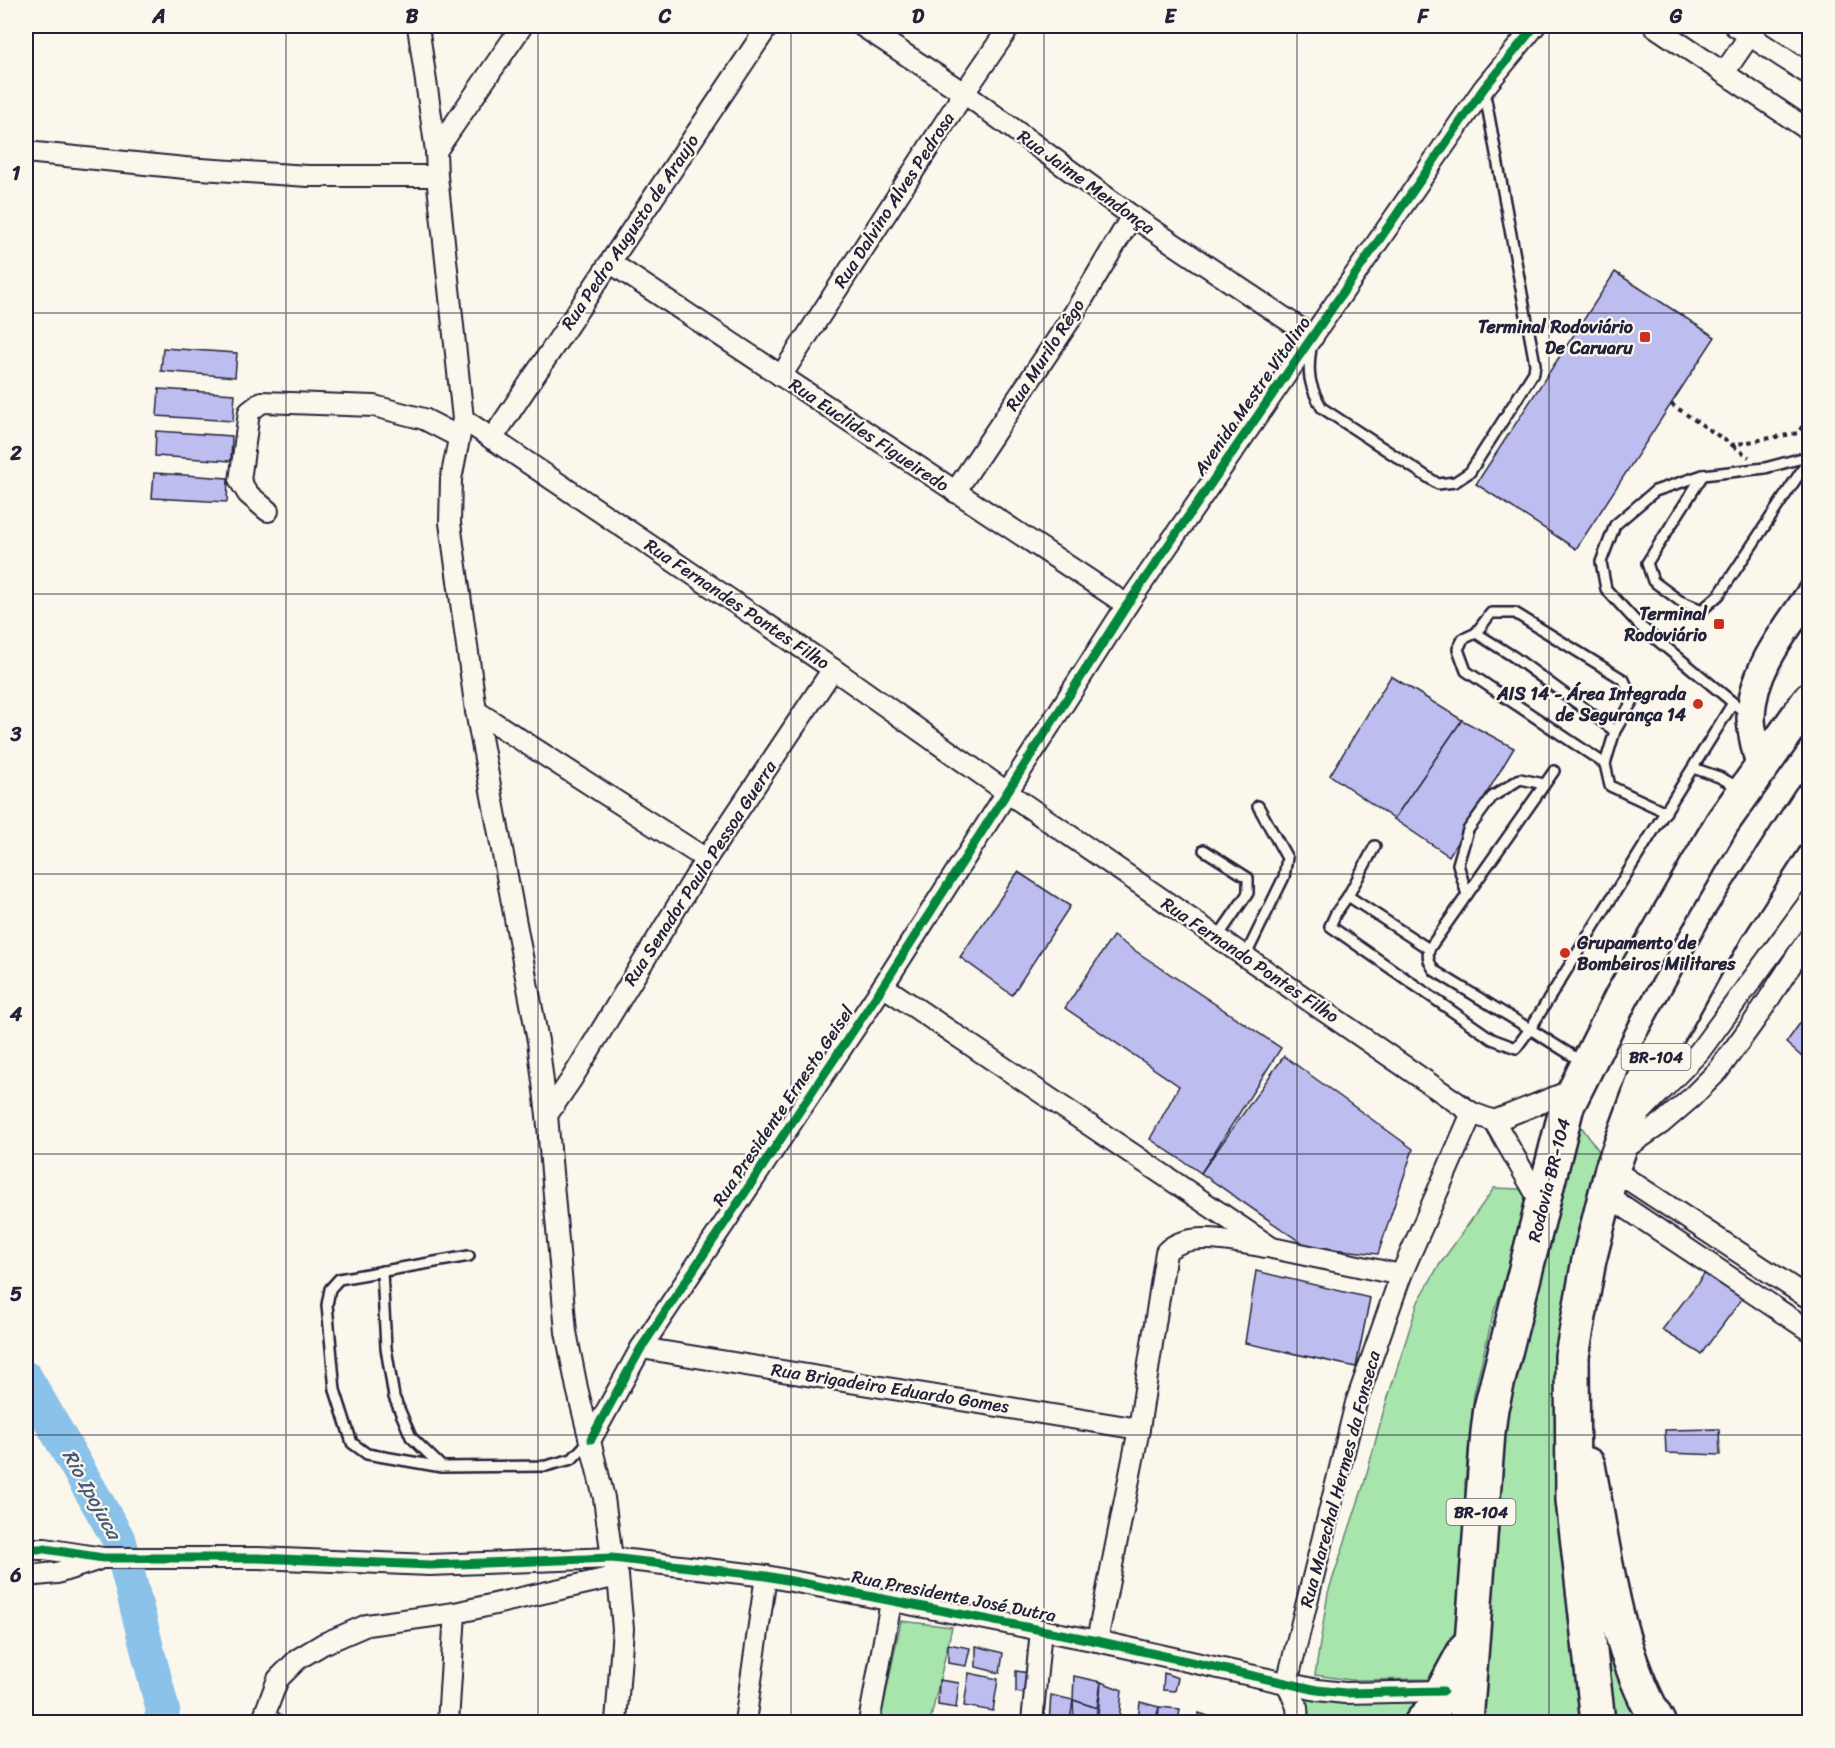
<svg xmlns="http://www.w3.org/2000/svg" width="1835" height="1748" viewBox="0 0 1835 1748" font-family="Sriracha,sans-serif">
<rect width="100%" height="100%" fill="#fbf7ec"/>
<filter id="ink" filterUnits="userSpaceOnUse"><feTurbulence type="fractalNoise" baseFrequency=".0167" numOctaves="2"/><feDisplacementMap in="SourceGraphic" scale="12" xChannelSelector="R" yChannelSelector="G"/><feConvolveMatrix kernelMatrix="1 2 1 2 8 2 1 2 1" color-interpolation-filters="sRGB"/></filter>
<g filter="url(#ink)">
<g fill="#a7e5ac" stroke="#648474" stroke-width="1.5">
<polygon points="1567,1107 1612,1169 1573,1383 1658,1722 1422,1722 1470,1640 1491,1408"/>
<polygon points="1494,1188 1520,1189 1528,1201 1505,1281 1494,1311 1474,1394 1465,1484 1467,1527 1459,1634 1432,1679 1351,1680 1315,1675 1328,1593 1364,1484 1383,1413 1418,1302 1438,1267"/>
<polygon points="901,1621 952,1627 930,1722 880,1722"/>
<polygon points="1304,1694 1337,1702 1426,1702 1407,1722 1305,1722 1307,1712"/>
</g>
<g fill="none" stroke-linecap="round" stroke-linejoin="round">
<polyline stroke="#8bc2e9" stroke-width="34" points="26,1378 120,1542 163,1711 160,1722"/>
</g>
<g fill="#bdbdef" stroke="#22223b" stroke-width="1.5">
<polygon points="1615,272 1715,337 1576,549 1476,484"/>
<polygon points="163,348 237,353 235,377 161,371"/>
<polygon points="159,389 235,394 233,421 157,416"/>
<polygon points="156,431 232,436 231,461 155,456"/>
<polygon points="154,473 228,478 227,502 152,498"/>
<polygon points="1391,676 1462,720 1394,819 1330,775"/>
<polygon points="1462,720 1514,748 1449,856 1394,819"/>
<polygon points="1018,872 1070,906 1012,995 960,957"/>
<polygon points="1113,936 1281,1048 1201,1173 1150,1139 1179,1086 1065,1008"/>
<polygon points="1810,1009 1810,1048 1802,1057 1786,1043"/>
<polygon points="1284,1056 1413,1149 1378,1254 1306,1246 1201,1173"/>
<polygon points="1709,1268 1745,1295 1701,1354 1662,1330"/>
<polygon points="1256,1271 1370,1298 1356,1367 1245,1343"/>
<polygon points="1719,1429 1720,1455 1666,1453 1665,1430"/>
<polygon points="1804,1434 1810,1435 1810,1460 1804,1459"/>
<polygon points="948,1644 970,1648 966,1666 948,1663"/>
<polygon points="976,1646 1003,1653 1000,1673 976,1667"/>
<polygon points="1016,1671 1029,1673 1028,1694 1016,1692"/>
<polygon points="969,1673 998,1679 993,1711 964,1706"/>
<polygon points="1164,1673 1178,1678 1175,1691 1163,1690"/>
<polygon points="1074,1676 1101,1682 1097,1708 1073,1700"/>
<polygon points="939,1680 959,1683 956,1708 938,1705"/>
<polygon points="1101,1682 1122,1690 1119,1721 1098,1716"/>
<polygon points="1051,1695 1073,1700 1070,1722 1049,1722"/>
<polygon points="1073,1700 1097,1708 1096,1722 1074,1722"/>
<polygon points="1140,1702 1159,1707 1155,1722 1138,1722"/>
<polygon points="1159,1707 1180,1709 1178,1722 1158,1722"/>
<polygon points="1199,1713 1220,1720 1219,1722 1197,1722"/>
</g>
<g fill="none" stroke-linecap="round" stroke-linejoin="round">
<g stroke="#22223b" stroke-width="14">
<g id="lane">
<path d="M 1311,348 C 1307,373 1309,386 1322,408 L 1438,484 L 1455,482 L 1470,472 L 1534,372 L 1535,364 L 1484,89"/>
<polyline points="1703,475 1647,563 1653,581 1680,601 1702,610 1719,595 1810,458"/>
<polyline points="1476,633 1463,639 1458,649 1466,671 1605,764"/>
<polyline points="1748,715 1640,626 1606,589 1601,562 1615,525 1655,491 1703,475 1765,468 1810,456"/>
<polyline points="1615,731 1514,657 1476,633 1491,613 1515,613 1624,680 1633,700 1615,731 1605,764 1610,786 1666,812"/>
<polyline points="1693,768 1719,777 1740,788"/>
<path d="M 1554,771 L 1429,949 C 1427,958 1429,963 1435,971 L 1530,1029 L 1733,703"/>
<polyline points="1375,846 1348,896 1429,949"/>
<polyline points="1204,850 1248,878 1248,893 1217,938"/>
<polyline points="1467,895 1458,864 1468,830 1492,797 1520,779 1544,784"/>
<polyline points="1348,896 1336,913 1330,926 1492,1039 1516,1048 1530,1029 1584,1063"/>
<polyline points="1245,957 1284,877 1287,858 1258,806"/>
<polyline points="469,1256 339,1279 330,1289 327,1305 335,1390 352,1443 367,1454 442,1467 546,1466 572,1459 589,1441"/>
<polyline points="382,1271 386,1348 394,1397 411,1437 442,1467"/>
</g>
</g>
<g stroke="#22223b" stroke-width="24">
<g id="street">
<polyline points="418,26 436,151 437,176 463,419 451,479 450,523 476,711 706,859"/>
<polyline points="862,26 964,93 1132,216 1313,337"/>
<polyline points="1654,26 1810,131"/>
<polyline points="1735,26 1810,75"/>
<polyline points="1724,73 1756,26"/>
<polyline points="436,151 522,26"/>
<polyline points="26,152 185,168 308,176 437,176"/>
<polyline points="611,263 1127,605"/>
<polyline points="781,376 964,93 1010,26"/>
<polyline points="463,419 833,669 1008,793 1472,1113 1494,1121"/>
<polyline points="492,439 768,26"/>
<polyline points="955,492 1070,320 1132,216"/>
<polyline points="268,511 248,494 240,481 249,412 262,402 374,406 424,419 459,437"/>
<polyline points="476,711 538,1041 547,1115"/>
<polyline points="883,986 1272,1248 1401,1275"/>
<polyline points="1639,1114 1699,1052 1810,901"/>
<polyline points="1494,1121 1543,1206"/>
<polyline points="1494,1121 1575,1089"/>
<polyline points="1621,1151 1662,1123 1690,1099 1718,1071 1755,1020 1810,936"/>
<polyline points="1612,1169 1810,1299"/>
<polyline points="1605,1194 1810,1331"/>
<polyline points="641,1348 1139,1429"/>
<polyline points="591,1439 641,1348 883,986 1127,605 1484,88 1535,26"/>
<polyline points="26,1549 45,1549 103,1558 258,1558 430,1565 612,1558 766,1576 1097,1641 1317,1690 1345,1693 1443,1691"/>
<polyline points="26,1576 57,1573 97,1560"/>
<path d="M 1097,1641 L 1139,1429 L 1166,1252 C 1188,1229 1238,1243 1266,1247"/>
<polyline points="1287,1683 1356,1403 1401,1275 1472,1113"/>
<polyline points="1287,1683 1297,1707 1298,1722"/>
<polyline points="272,1722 264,1716 278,1679 298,1659 323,1644 367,1625 455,1613 618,1576"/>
<polyline points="448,1722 455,1613"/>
<polyline points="616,1722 623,1629 618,1576 612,1558 604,1498 577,1388 566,1332 547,1115 571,1080 706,859 833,669"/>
<polyline points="745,1722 766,1576"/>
<polyline points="869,1722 891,1602"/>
<polyline points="1032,1722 1041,1630"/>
</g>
</g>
<g stroke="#22223b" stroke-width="32">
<path id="secondary" d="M 1760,767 C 1757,752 1751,733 1751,717 C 1752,670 1785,631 1810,594"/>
</g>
<g stroke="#22223b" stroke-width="38">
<g id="highway">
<path d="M 1588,1465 C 1605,1552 1613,1644 1658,1722"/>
<polyline points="1422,1722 1431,1713 1466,1648"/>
<polyline points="1466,1722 1488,1432 1491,1408 1567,1106 1622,996 1722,823 1810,699"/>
<polyline points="1598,1722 1573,1500 1572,1356 1589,1260 1612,1169 1648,1071 1727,928 1810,799"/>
</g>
</g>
<g stroke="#22223b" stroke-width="4" stroke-dasharray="4.5 4.5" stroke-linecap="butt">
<polyline points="1671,404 1732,445 1798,433 1810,415"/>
<polyline points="1733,446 1749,457"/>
</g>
<use href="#lane" stroke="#fbf7ec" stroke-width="9"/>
<use href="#street" stroke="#fbf7ec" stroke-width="20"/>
<use href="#secondary" stroke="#fbf7ec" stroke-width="27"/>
<use href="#highway" stroke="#fbf7ec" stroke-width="33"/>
<g stroke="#fbf7ec" stroke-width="13">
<g id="cycleway">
<polyline points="591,1439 641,1348 883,986 1127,605 1484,88 1535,26"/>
<polyline points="26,1549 45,1549 103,1558 258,1558 430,1565 612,1558 766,1576 1097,1641 1317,1690 1345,1693 1443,1691"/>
</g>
</g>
<use href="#cycleway" stroke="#00873e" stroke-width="9"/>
</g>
</g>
<path fill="none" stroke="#22223b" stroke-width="1.5" stroke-opacity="0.55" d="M 286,26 L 286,1722M 538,26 L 538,1722M 791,26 L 791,1722M 1044,26 L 1044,1722M 1297,26 L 1297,1722M 1549,26 L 1549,1722M 26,313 L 1810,313M 26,594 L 1810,594M 26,874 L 1810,874M 26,1154 L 1810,1154M 26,1435 L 1810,1435"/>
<g fill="#c8321e" stroke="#fbf7ec" stroke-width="2">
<rect x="1639" y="331" width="12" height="12" rx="3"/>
<rect x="1713" y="618" width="12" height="12" rx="3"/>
<circle cx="1698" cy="704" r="6"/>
<circle cx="1565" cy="953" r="6"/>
</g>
<g text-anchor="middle" stroke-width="4.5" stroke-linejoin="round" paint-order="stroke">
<g fill="#fbf7ec" stroke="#636270" stroke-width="1.5">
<rect x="1621.5" y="1044" width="69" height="26" rx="4.5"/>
<rect x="1446.5" y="1499" width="69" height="26" rx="4.5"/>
</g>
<g font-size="16" font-weight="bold" fill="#22223b">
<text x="1656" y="1063">BR-104</text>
<text x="1481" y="1518">BR-104</text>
</g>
<g font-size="18" fill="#22223b" stroke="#fbf7ec">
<text transform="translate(1086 182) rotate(36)" y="6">Rua Jaime Mendonça</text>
<text transform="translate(894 200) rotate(-57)" y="6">Rua Dalvino Alves Pedrosa</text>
<text transform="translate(630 232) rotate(-56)" y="6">Rua Pedro Augusto de Araujo</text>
<text transform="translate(1045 355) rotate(-57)" y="6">Rua Murilo Rêgo</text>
<text transform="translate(1252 396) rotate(-55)" y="6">Avenida Mestre Vitalino</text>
<text transform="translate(869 435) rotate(34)" y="6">Rua Euclides Figueiredo</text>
<text transform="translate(737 604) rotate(34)" y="6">Rua Fernandes Pontes Filho</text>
<text transform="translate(700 873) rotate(-57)" y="6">Rua Senador Paulo Pessoa Guerra</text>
<text transform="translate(1250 960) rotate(34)" y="6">Rua Fernando Pontes Filho</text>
<text transform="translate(783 1106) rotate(-56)" y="6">Rua Presidente Ernesto Geisel</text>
<text transform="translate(1549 1180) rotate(-76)" y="6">Rodovia BR-104</text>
<text transform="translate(890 1388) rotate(9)" y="6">Rua Brigadeiro Eduardo Gomes</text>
<text transform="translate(1340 1479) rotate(-75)" y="6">Rua Marechal Hermes da Fonseca</text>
<text transform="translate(954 1596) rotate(11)" y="6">Rua Presidente José Dutra</text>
</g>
<g font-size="18" font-weight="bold" fill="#22223b" stroke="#fbf7ec" text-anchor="end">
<text x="1633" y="333">Terminal Rodoviário<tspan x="1633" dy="21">De Caruaru</tspan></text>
<text x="1707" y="620">Terminal<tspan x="1707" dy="21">Rodoviário</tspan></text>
<text x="1686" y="700">AIS 14 - Área Integrada<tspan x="1686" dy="21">de Segurança 14</tspan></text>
<text x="1577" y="949" text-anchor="start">Grupamento de<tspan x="1577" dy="21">Bombeiros Militares</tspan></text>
</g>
<g font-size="20" font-style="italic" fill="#475a78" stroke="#fbf7ec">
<text transform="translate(92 1494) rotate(61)" y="7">Rio Ipojuca</text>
</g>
</g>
<rect width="1835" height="1748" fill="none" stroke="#fbf7ec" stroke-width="66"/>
<rect x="33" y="33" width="1769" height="1682" fill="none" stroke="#22223b" stroke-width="2"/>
<g font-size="20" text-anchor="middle" font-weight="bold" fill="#22223b">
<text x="159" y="23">A</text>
<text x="412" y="23">B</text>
<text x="665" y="23">C</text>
<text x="918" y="23">D</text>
<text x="1170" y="23">E</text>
<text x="1423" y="23">F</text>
<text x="1676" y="23">G</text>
<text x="16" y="180">1</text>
<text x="16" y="460">2</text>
<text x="16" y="741">3</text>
<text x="16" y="1021">4</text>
<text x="16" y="1301">5</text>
<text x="16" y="1582">6</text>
</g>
</svg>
